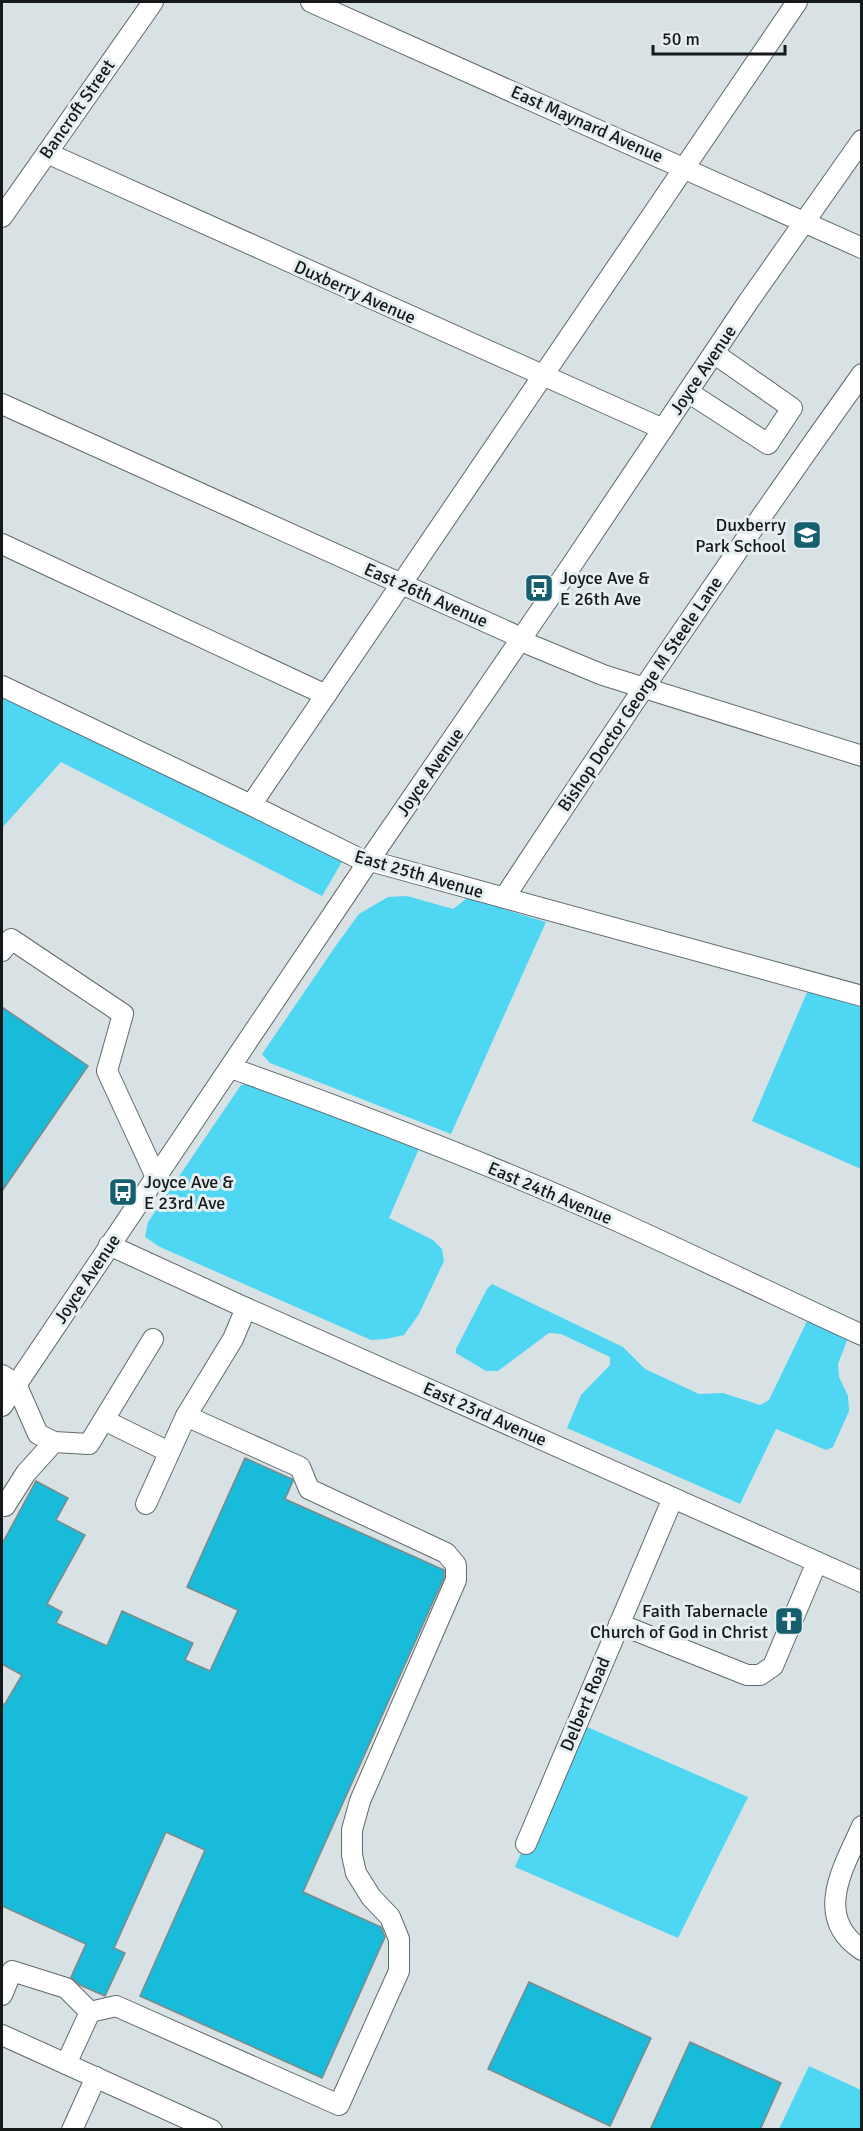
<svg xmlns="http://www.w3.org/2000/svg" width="863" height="2131" viewBox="0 0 863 2131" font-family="Signika,sans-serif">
<rect width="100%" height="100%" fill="#d8e2e4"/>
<g fill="#4fd6f2">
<polygon points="2,696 343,860 322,896 61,762 2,828"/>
<polygon points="407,896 453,909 467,898 546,922 451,1134 270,1063 262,1054 335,947 359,914 388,897"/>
<polygon points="808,990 861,1005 861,1169 752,1121"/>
<polygon points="263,1083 421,1144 389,1218 433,1240 442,1249 444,1261 419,1314 404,1335 386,1339 371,1340 160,1247 145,1237 148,1222 241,1085"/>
<polygon points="492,1284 623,1347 645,1369 699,1394 723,1393 760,1405 769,1400 808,1319 848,1338 838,1364 839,1377 848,1396 849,1411 833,1447 826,1450 776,1429 740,1504 567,1428 581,1395 610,1365 610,1357 561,1334 549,1333 498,1371 486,1371 456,1353 456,1349 487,1289"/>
<polygon points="578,1723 748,1797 678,1938 515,1867"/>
<polygon points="809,2066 861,2090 861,2129 779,2129"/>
</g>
<g fill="#18bbd9" stroke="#7f888a" stroke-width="1.5">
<polygon points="2,1007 88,1066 2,1191"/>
<polygon points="245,1458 292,1479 293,1481 285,1499 444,1570 444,1578 437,1593 303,1892 381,1927 385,1937 322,2078 140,1996 205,1850 166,1832 114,1948 125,1953 105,1996 80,1985 71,1977 86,1944 2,1906 2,1704 5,1704 22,1675 2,1664 2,1544 36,1481 68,1498 56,1520 85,1535 47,1604 62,1612 56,1623 107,1646 122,1611 193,1643 185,1660 210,1671 238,1610 187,1587"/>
<polygon points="529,1982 651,2038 610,2126 488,2069"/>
<polygon points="690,2042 781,2083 760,2130 650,2130"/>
</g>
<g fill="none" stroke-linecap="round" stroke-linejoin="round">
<g stroke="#61696b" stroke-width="22">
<g id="minor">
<polyline points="311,2 862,248"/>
<polyline points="47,153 663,429"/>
<polyline points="2,217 153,2"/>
<polyline points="688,392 768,444 792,408 715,354"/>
<polyline points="2,404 515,635 526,643 603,675 862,756"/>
<polyline points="2,544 326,695"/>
<polyline points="2,686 251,805 362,860 374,862 862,996"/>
<polyline points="251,805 797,2"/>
<path d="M 504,898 C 620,721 739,546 862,374"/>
<polyline points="2,951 11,939 123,1014 107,1071 156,1177"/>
<path d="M 231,1068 C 360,1114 489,1164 615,1220 C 697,1257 779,1297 862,1335"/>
<polyline points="109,1245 246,1308 862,1582"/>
<polyline points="2,1375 16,1384 38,1434 54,1442 89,1444 153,1339"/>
<polyline points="2,1406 368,862 571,566 748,302 862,140"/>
<polyline points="104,1420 169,1452"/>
<polyline points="146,1504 186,1416"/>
<polyline points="2,1506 5,1506 26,1473 54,1442"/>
<polyline points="619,1624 747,1675 760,1675 773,1666 817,1562"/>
<path d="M 862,1826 C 844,1867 812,1917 862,1950"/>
<polyline points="526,1844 673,1498"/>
<polyline points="2,1995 12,1971 66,1988 90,2012"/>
<polyline points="2,2035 212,2130"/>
<polyline points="66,2064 90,2012 116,2006 339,2105 399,1971 399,1939 390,1917 371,1897 356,1873 352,1855 352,1830 360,1801 456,1580 456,1565 446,1553 309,1489 300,1467 186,1416 233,1339 246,1308"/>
<polyline points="72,2130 96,2077"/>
</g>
</g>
<use href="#minor" stroke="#fff" stroke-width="20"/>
</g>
<defs>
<g id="school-square" transform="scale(1.5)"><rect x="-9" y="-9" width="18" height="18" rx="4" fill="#165f6e" stroke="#e5eff1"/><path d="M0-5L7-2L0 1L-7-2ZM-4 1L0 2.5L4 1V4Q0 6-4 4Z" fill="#fff"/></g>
<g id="bus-square" transform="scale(1.5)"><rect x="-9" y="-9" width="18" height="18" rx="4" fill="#165f6e" stroke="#e5eff1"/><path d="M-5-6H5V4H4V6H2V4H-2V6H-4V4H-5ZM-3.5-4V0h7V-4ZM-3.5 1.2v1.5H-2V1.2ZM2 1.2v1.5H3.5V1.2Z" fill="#fff"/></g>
<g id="church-square" transform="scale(1.5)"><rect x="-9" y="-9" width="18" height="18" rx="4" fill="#165f6e" stroke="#e5eff1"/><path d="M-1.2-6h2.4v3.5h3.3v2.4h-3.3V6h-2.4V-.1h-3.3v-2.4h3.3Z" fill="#fff"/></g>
</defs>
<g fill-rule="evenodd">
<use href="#school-square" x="807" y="535"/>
<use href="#bus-square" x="539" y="588"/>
<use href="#bus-square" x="123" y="1192"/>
<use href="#church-square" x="789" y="1621"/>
</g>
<g text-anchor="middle" stroke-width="6" stroke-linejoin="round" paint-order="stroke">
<g font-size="18" fill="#16191a" stroke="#e5eff1">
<text transform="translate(77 109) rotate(-55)" y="6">Bancroft Street</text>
<text transform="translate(587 124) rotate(24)" y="6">East Maynard Avenue</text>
<text transform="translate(355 292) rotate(24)" y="6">Duxberry Avenue</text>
<text transform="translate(703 370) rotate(-56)" y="6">Joyce Avenue</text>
<text transform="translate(426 595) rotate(24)" y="6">East 26th Avenue</text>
<text transform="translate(640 694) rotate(-56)" y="6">Bishop Doctor George M Steele Lane</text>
<text transform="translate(430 772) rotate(-55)" y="6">Joyce Avenue</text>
<text transform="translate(419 874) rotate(16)" y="6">East 25th Avenue</text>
<text transform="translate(550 1193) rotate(23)" y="6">East 24th Avenue</text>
<text transform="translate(87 1279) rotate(-56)" y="6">Joyce Avenue</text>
<text transform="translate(485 1414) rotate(24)" y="6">East 23rd Avenue</text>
<text transform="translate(585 1704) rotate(-67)" y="6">Delbert Road</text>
</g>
<g font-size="18" fill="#16191a" stroke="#e5eff1" text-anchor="end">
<text x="786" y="531">Duxberry<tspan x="786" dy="21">Park School</tspan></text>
<text x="560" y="584" text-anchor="start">Joyce Ave &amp;<tspan x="560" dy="21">E 26th Ave</tspan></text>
<text x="144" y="1188" text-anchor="start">Joyce Ave &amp;<tspan x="144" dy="21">E 23rd Ave</tspan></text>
<text x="768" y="1617">Faith Tabernacle<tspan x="768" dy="21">Church of God in Christ</tspan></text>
</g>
</g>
<rect width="863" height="2131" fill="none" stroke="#16191a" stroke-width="6"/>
<path d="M653 45v9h132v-9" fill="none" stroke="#16191a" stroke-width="3"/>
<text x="662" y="45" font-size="18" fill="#16191a" stroke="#e5eff1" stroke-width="4.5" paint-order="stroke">50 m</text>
</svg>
